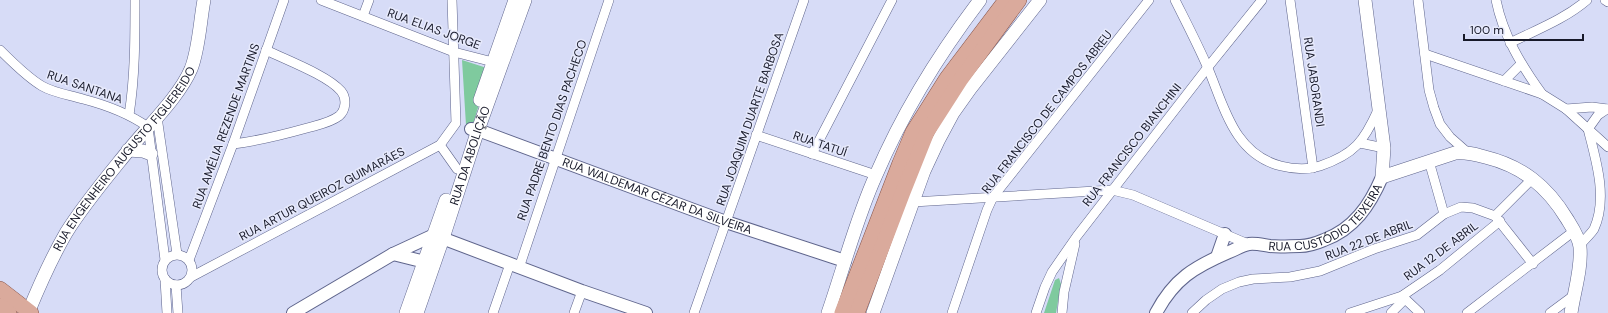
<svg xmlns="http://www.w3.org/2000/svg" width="1608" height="313" viewBox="0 0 1608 313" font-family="'DM Sans',sans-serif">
<rect width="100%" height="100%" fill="#d7dcf7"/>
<g fill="#7fca9e">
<polygon points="462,60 490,69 473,124 466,125"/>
<polygon points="1059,278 1061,284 1056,313 1044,313 1055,280"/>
</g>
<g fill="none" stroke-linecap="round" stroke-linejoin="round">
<g stroke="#5f658c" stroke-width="10">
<g id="minor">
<polyline points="321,0 454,52 493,62"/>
<path d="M 1175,0 C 1186,22 1197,43 1207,66 C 1224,105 1233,154 1281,166 C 1293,169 1308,170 1320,166 C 1355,154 1364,141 1378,110"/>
<polyline points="1290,0 1313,168"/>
<polyline points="1418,0 1429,90 1434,108 1440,124 1450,137 1467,152"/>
<path d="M 1496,0 C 1503,35 1521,65 1542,94"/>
<polyline points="1605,0 1608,2"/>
<polyline points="363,16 369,0"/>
<path d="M 1510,43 C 1536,30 1565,19 1587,0"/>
<path d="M 0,50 C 11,61 28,78 42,86 C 54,93 70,95 83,99 C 106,105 128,113 148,127 L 165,260"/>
<polyline points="1425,54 1542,94 1566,109 1608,147"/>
<polyline points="1504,81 1521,64"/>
<polyline points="1566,109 1592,107 1608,109"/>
<path d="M 129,115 C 135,77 135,39 135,0"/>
<polyline points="157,117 177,254"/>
<polyline points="756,135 876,175"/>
<polyline points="1360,143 1384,148"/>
<path d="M 233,144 C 258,141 282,135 307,128 C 317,125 330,123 339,116 C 346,110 347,98 341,91 C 327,75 286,60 266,50"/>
<polyline points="440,145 457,169"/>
<polyline points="812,154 892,0"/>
<polyline points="1429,161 1444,214"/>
<polyline points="913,202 1112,190 1133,195 1248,244"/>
<polyline points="1495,216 1532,179"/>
<path d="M 1580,245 C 1584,240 1590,235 1594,229 C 1608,198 1596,160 1588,129 L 1598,115 L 1607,109"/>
<circle cx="177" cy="270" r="15"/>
<polyline points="189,260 233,144 284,0"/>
<polyline points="519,268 609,0"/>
<polyline points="191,277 440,145 456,123 452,0"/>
<polyline points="165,279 167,313"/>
<polyline points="176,285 178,313"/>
<polyline points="1402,296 1420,313"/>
<polyline points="493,313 510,264"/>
<polyline points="574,313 582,291"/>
<polyline points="694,313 804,0"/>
<polyline points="952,313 987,210 993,197 1149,0"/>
<polyline points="1036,313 1045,287 1052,272 1077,236 1208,67 1262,0"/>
<polyline points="1062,313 1064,292 1075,244"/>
<polyline points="1192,313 1206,300 1222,289 1239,282 1253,279 1290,277 1320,271 1374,249 1417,235 1444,214 1461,207 1473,208 1495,216 1533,264"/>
<polyline points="1350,313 1402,296 1440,270 1500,221"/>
<polyline points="1391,313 1405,299"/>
<polyline points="1467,313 1574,231"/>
<polyline points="1550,313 1573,296"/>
</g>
</g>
<g stroke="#5f658c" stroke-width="14">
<g id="tertiary">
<path id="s1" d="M 471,129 L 478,130 L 726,222 L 845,261"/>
<polyline points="393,254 433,264"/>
<polyline points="1217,257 1225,234"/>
<polyline points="293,313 393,254 434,235 582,291 646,313"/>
<path id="s2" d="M 1156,313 C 1174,279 1194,267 1229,252 C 1235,250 1242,245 1249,244 C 1255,243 1263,245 1270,246 C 1280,247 1290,246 1300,246 C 1308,246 1317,243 1324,240 C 1354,229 1370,205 1382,177"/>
</g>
</g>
<g stroke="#5f658c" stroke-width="14">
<g id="secondary">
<path d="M 1365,0 L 1384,148 L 1382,177 L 1455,153 C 1466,152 1474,154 1485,157 C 1522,166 1547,186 1567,219 C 1572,227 1579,237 1580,247 C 1582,268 1574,292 1571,313"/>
<polyline points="480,100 515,0"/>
<polyline points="128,150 143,151 151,154"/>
<path id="s3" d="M 28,313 C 39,286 51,259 66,233 C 84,204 107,177 128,151 C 148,126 179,97 191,69 C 199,49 200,21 204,0"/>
<polyline points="406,313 446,200"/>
<path id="s4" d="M 417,313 L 443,238 L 478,130 L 525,0"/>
<path d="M 828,313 C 844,267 856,219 876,175 C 903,112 939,54 980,0"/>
<polyline points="873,313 924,171 938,141 953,113 970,89 1040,0"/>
</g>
</g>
<g stroke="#865349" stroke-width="16">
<g id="primary">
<polyline points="0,289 31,313"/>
<polyline points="0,306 9,313"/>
<polyline points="842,313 900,163 913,132 947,78 1006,0"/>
<polyline points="857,313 903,192 927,132 961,79 1019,0"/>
</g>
</g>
<use href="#minor" stroke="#fff" stroke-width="9"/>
<use href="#tertiary" stroke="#fff" stroke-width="12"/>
<use href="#secondary" stroke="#fff" stroke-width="13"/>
<use href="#primary" stroke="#daaa9c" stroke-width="15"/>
</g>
<g text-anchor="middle" stroke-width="3" stroke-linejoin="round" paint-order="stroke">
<g font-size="12" fill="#171929" stroke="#e7eafc">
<text transform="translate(434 29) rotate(20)" y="4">RUA ELIAS JORGE</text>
<text transform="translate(1314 82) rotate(82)" y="4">RUA JABORANDI</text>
<text transform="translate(85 87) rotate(19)" y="4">RUA SANTANA</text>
<text transform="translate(1047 112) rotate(-52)" y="4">RUA FRANCISCO DE CAMPOS ABREU</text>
<text transform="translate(750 119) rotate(-71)" y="4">RUA JOAQUIM DUARTE BARBOSA</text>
<text transform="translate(226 126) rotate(-70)" y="4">RUA AMÉLIA REZENDE MARTINS</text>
<text transform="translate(552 130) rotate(-71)" y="4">RUA PADRE BENTO DIAS PACHECO</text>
<text transform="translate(820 144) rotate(19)" y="4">RUA TATUÍ</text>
<text transform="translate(1132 145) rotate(-52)" y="4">RUA FRANCISCO BIANCHINI</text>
<text dy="4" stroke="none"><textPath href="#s4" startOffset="166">RUA DA ABOLIÇÃO</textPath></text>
<text dy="4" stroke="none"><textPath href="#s3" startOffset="183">RUA ENGENHEIRO AUGUSTO FIGUEREIDO</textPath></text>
<text transform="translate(322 194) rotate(-28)" y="4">RUA ARTUR QUEIROZ GUIMARÃES</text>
<text dy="4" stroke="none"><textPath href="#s1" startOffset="198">RUA WALDEMAR CÉZAR DA SILVEIRA</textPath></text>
<text dy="4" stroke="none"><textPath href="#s2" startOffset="207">RUA CUSTÓDIO TEIXEIRA</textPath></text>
<text transform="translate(1369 240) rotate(-21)" y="4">RUA 22 DE ABRIL</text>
<text transform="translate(1441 251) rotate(-37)" y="4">RUA 12 DE ABRIL</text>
</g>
</g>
<path d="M1464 34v6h119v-6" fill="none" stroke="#171929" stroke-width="2"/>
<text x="1470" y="34" font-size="12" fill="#171929" stroke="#e7eafc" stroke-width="3" paint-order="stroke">100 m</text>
</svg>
